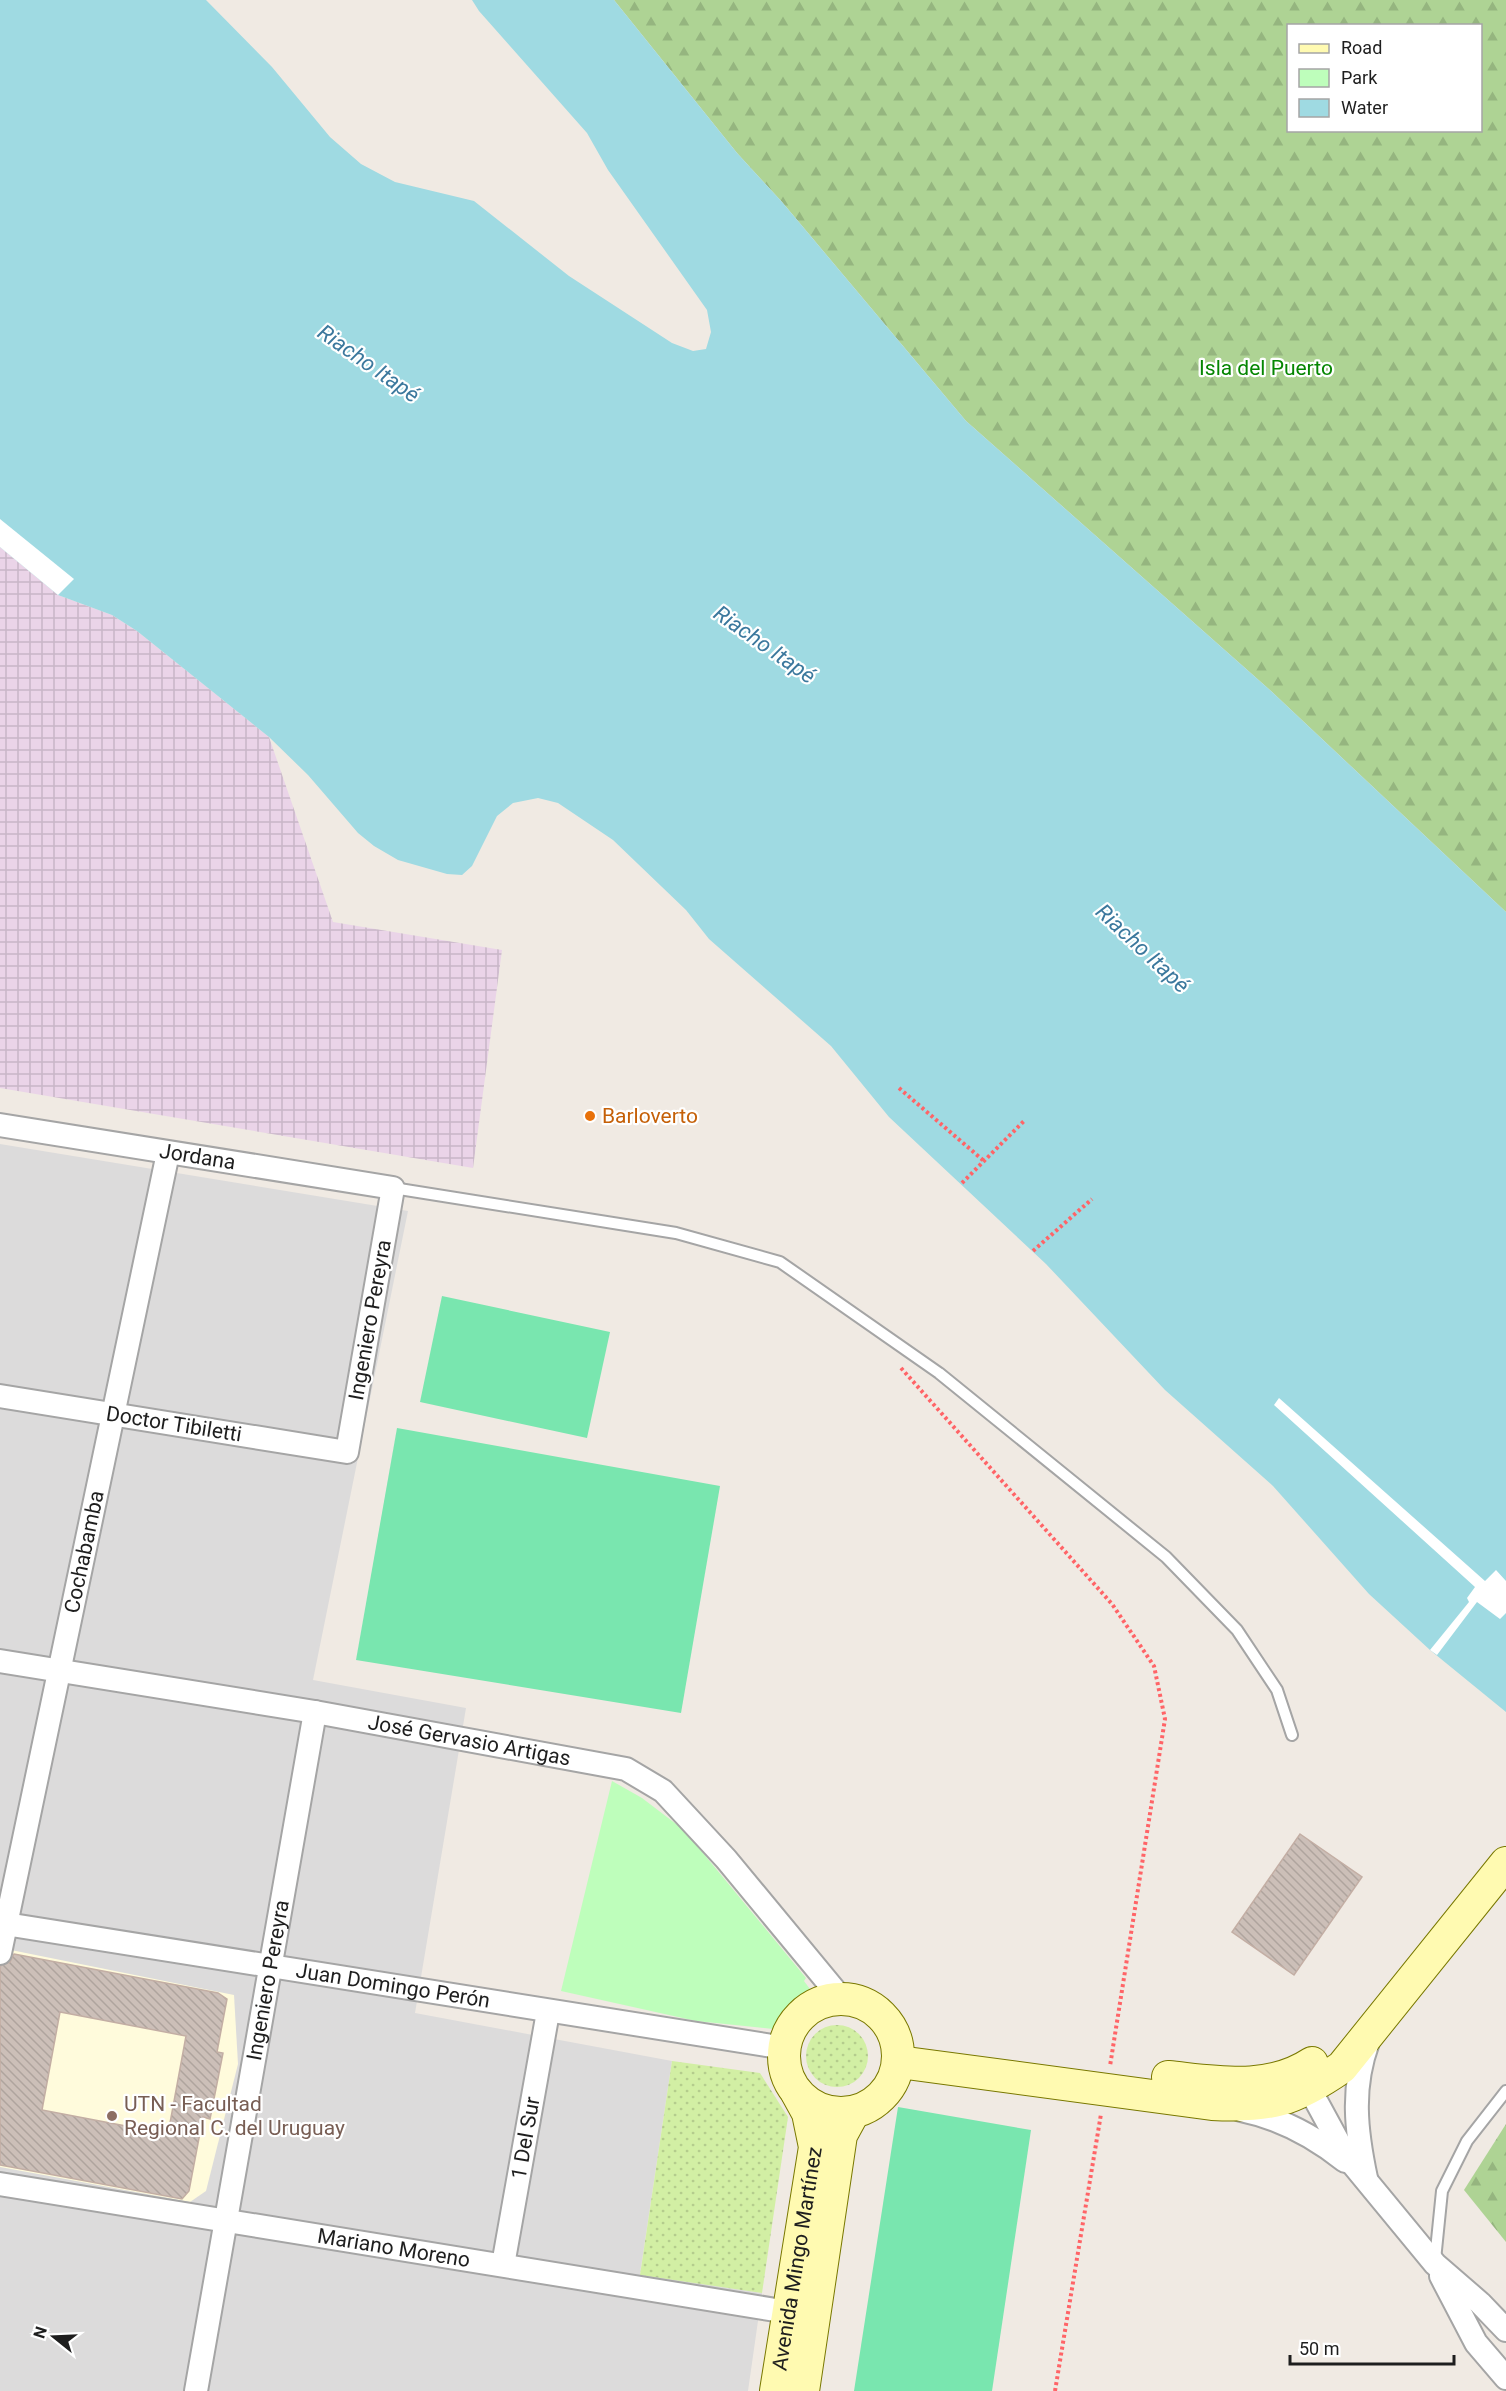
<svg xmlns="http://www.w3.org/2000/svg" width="1506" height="2391" viewBox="0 0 1506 2391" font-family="Roboto,sans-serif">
<defs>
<pattern id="industrial-grid" width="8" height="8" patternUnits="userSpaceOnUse" patternTransform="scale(1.5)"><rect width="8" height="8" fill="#ead4e8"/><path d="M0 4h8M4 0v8" fill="none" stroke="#c8b6c7"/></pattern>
<pattern id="grass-dots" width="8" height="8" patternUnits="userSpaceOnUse" patternTransform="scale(1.5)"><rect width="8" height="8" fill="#d2efa4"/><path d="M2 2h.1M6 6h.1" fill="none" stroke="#b4cc8d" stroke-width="1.8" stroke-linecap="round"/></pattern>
<pattern id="forest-firs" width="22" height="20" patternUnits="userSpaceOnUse" patternTransform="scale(1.5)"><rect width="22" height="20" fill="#aed394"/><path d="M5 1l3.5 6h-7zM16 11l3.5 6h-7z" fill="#95b57f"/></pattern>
<pattern id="building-back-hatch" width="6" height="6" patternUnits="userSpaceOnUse" patternTransform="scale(1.5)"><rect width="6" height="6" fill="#ccbfb8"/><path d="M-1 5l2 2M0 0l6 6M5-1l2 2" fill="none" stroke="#afa49e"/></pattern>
</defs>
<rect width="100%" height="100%" fill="#f0eae3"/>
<polygon fill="#dcdbdb" points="0,1144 408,1211 313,1680 466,1708 415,2013 672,2061 640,2274 762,2293 748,2391 0,2391"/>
<polygon fill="url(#industrial-grid)" points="0,547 58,595 112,615 137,631 269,737 333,922 502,950 473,1168 0,1088"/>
<polygon fill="#fffbdc" points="11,1950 234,1995 238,2064 206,2191 190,2202 0,2167 0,1963"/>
<g fill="url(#grass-dots)">
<circle cx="837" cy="2056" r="31"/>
<polygon points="672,2061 760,2073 788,2117 762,2293 640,2275"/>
</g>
<g fill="url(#forest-firs)" fill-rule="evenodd">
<path d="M 614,0 L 1506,0 L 1506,912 L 1271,691 L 966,421 L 782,202 L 737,153 ZM 1288,26 L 1480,26 L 1480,130 L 1288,130 Z"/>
<polygon points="1506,2124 1506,2242 1464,2190"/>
</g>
<polygon fill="#befebb" points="612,1781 642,1798 684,1830 806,1978 804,1981 813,1993 787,2008 773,2029 696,2021 561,1991"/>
<g fill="#79e6af">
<polygon points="442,1296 610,1332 587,1438 420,1402"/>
<polygon points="397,1428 720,1486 681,1713 356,1660"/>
<polygon points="898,2107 1031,2130 992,2391 854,2391"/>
</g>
<polygon fill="#9fdae2" points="0,0 206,0 272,67 330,137 361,164 395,182 474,201 569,276 672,343 693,351 706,349 711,332 707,310 608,170 587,133 479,11 472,0 614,0 737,153 782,202 966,421 1271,691 1506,912 1506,1712 1430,1650 1369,1594 1273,1486 1165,1390 1046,1264 889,1117 831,1046 709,939 686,910 613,840 558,803 538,798 513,803 497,816 472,866 462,875 447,874 398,860 374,846 358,833 308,775 269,737 137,631 112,615 58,595 0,547"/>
<g fill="#fff">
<polygon points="0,519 74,579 58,595 0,547"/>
<polygon points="1279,1398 1485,1581 1496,1570 1506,1581 1506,1613 1500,1619 1477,1602 1437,1655 1430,1650 1469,1602 1467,1598 1475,1587 1274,1405"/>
</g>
<g fill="url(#building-back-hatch)" stroke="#c3aea4" stroke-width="1.5" fill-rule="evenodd">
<polygon points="1300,1834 1362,1877 1294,1975 1232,1932"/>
<path d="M 14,1954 L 218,1993 L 227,1999 L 217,2052 L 223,2053 L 210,2119 L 203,2117 L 189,2191 L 182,2199 L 0,2165 L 0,1966 L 10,1962 ZM 60,2012 L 186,2036 L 168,2134 L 42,2110 Z"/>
</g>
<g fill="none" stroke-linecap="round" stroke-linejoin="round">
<g stroke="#a5a5a5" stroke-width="14">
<g id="lane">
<polyline points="393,1188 676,1233 780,1262 939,1373 1166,1557 1237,1630 1277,1690 1292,1735"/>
<polyline points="1435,2260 1442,2191 1467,2141 1506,2091"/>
</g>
</g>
<g stroke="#a5a5a5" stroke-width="26">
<g id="street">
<path id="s1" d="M 0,1125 L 393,1188 L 347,1452 L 0,1396"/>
<path id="s2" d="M 0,1661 L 315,1712 L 626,1769 L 663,1791 L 726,1859 L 841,1998"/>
<path id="s3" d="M 0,1923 L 785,2048"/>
<path id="s4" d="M 0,1953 L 168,1153"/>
<polyline points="1302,2075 1346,2156 1435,2264 1480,2303 1506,2330"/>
<path d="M 1241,2110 C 1280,2118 1314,2136 1345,2161"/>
<path d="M 1366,2178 C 1356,2131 1351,2088 1368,2042"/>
<path id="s5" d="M 0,2184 L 788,2312"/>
<path id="s6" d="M 503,2265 L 548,2012"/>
<polyline points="1441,2276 1476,2343 1506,2378"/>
<path id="s7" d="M 196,2391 L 315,1712"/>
</g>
</g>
<g stroke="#797800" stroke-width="34">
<g id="secondary">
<circle cx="841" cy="2056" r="57"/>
<path d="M 899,2062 L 1212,2104 C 1270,2107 1293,2101 1342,2067 L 1506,1863"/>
<path d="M 1168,2077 C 1218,2082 1268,2092 1312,2063"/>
<path id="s8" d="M 776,2391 L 815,2147 L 808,2113 L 797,2093"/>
<polyline points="803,2391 841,2135 853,2113"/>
</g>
</g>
<g stroke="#ff6467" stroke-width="4" stroke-dasharray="3 3" stroke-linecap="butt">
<polyline points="899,1088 984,1161"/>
<polyline points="962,1183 1025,1120"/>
<polyline points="1033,1251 1092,1199"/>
<polyline points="901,1368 1112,1604 1154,1666 1165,1719 1110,2066"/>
<polyline points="1055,2391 1101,2114"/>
</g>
<use href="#lane" stroke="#fff" stroke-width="10"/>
<use href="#street" stroke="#fff" stroke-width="22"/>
<use href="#secondary" stroke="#fffab1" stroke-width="32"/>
</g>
<circle fill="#e8710a" stroke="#fff" stroke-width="2" cx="590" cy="1116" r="6"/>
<circle fill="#8d6e63" stroke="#fff" stroke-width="2" cx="112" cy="2116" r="6"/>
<g text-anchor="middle" stroke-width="4.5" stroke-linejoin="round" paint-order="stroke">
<g font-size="21" fill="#068602" stroke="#fff">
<text x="1266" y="375">Isla del Puerto</text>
</g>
<g font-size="21" fill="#c56008" stroke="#fff" text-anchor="start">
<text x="602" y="1123">Barloverto</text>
</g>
<g font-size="21" fill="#1e1e1e" stroke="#fff">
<text dy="7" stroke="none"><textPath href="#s1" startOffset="200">Jordana</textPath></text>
<text transform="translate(370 1320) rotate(-80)" y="7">Ingeniero Pereyra</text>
<text transform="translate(174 1424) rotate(9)" y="7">Doctor Tibiletti</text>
<text dy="7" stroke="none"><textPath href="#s4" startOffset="410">Cochabamba</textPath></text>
<text dy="7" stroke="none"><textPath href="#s2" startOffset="476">José Gervasio Artigas</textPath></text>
<text dy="7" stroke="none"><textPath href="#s7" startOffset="417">Ingeniero Pereyra</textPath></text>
<text dy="7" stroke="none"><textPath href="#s3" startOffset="398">Juan Domingo Perón</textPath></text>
<text dy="7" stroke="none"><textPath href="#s6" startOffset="129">1 Del Sur</textPath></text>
<text dy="7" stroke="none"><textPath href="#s5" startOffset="399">Mariano Moreno</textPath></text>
<text dy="7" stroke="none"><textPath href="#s8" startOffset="134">Avenida Mingo Martínez</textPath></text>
</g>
<g font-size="21" fill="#785e54" stroke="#fff" text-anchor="start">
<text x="124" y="2111">UTN - Facultad<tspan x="124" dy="24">Regional C. del Uruguay</tspan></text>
</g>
<g font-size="22" font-style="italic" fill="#3b789d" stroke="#fff">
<text transform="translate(369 363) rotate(35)" y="8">Riacho Itapé</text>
<text transform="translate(765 644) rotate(35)" y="8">Riacho Itapé</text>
<text transform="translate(1143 948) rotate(43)" y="8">Riacho Itapé</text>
</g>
</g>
<rect x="1287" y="24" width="195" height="108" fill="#ffffff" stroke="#a5a5a5" stroke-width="1.5"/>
<rect x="1299" y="44" width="30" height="9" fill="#fffab1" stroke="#a5a5a5" stroke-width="1.5"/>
<text x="1341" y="54" font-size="18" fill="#1e1e1e">Road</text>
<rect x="1299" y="69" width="30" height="18" fill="#befebb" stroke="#a5a5a5" stroke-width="1.5"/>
<text x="1341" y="84" font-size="18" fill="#1e1e1e">Park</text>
<rect x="1299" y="99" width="30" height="18" fill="#9fdae2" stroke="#a5a5a5" stroke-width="1.5"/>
<text x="1341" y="114" font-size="18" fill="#1e1e1e">Water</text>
<g transform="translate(54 2337) rotate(288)" stroke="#ffffff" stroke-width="4.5" paint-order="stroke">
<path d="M0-4.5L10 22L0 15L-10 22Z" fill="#1e1e1e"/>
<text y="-9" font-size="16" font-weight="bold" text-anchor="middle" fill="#1e1e1e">N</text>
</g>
<path d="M1290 2355v9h164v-9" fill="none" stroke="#1e1e1e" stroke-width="3"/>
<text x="1299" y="2355" font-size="18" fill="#1e1e1e" stroke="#ffffff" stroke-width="4.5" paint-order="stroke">50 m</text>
</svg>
